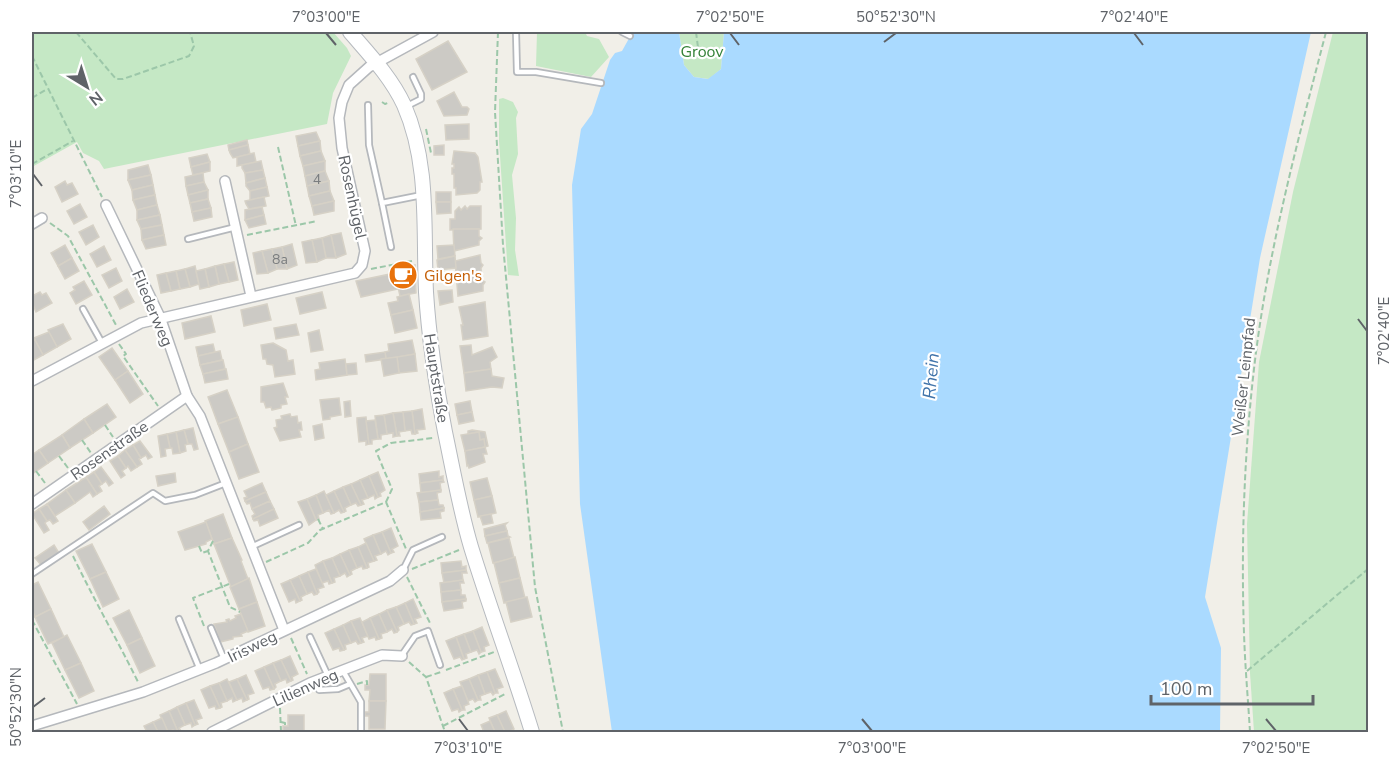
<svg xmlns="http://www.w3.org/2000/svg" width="1400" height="764" viewBox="0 0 1400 764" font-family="'Nunito Sans',sans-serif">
<rect width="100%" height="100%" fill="#f1efe8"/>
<g fill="#c5e8c5">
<polygon points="32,32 333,32 347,48 351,56 333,93 327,124 104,169 99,161 83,153 77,142 32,167"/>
<polygon points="537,32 585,32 587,36 599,39 609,57 591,77 536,66"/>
<polygon points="679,32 724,32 721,69 709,79 694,77 684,65"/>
<polygon points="1333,32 1368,32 1368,732 1254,732 1250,673 1247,524 1259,362 1293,192"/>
<polygon points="503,98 513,102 518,112 516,118 518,154 512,175 516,218 515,250 519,276 508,275 499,141 499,99"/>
</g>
<polygon fill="#aadaff" points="632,33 679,32 684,65 694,77 708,79 721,69 724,32 1311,32 1260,258 1205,597 1221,648 1220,732 612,732 580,504 572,185 581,129 592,114 610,60 615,53 622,51"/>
<g fill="#cccac5" stroke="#d6d1c6" stroke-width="1.5">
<polygon points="448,41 467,72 432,90 416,59"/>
<polygon points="454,92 462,107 467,107 469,109 467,115 444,116 437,101"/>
<polygon points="469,124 469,139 446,140 445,125"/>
<polygon points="316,132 320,141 298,146 296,136"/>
<polygon points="247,140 248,145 229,150 228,145"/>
<polygon points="320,141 321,151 300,156 298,146"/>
<polygon points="248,145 250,154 233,158 230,153 229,150"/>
<polygon points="444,145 444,155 434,155 434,146"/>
<polygon points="321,151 325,161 303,166 300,156"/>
<polygon points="454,151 475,153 478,157 482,182 480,182 480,190 477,193 456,195 456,188 454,188 454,174 452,174 452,168 454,168 454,164 452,164"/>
<polygon points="254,153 256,162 237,166 237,157"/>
<polygon points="207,154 210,162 191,167 189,158"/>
<polygon points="261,161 263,170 245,173 242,168 242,165"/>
<polygon points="325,161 325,171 305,176 303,166"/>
<polygon points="210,162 210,171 193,175 191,167"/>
<polygon points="148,165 151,175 128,180 128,170"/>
<polygon points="263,170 265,178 246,183 245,173"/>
<polygon points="325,171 329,181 307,186 305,176"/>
<polygon points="203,173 204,182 186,186 185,177"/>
<polygon points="151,175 153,185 132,190 128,180"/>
<polygon points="265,178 267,187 250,191 246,186 246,183"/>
<polygon points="65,181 67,185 72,183 78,194 62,202 55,187"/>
<polygon points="329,181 330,191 309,196 307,186"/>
<polygon points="204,182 208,190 188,195 186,186"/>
<polygon points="153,185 155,195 133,200 132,190"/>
<polygon points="267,187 269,196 250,200 250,191"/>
<polygon points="208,190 208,199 190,203 188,195"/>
<polygon points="330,191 334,201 312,206 309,196"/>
<rect x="436" y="192" width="15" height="10"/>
<polygon points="155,195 157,205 137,210 133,200"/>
<polygon points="264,197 266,206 249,209 246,204 245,201"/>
<polygon points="208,199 211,208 192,212 190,203"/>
<polygon points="334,201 334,211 314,215 312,206"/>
<polygon points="436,202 451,202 451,213 437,214"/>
<polygon points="80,204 87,217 74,224 67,211"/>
<polygon points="157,205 160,215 137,220 137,210"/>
<polygon points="465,206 467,209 470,206 481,206 481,229 450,230 450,219 455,219 455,211 459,207 461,210"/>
<polygon points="262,207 264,215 245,220 245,210"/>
<polygon points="211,208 212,217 194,221 192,212"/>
<polygon points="160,215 162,225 141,229 137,220"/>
<polygon points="264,215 266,224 249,228 245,220"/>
<polygon points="93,225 99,237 86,245 79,232"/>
<polygon points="162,225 164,235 142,240 141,229"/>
<polygon points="453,229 479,229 479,236 482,238 479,241 479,245 454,251"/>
<polygon points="341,233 346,254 336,258 331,235"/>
<polygon points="164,235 166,245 146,249 142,240"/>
<polygon points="331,235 336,258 326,258 322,238"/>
<polygon points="322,238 326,258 317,262 312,240"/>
<polygon points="312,240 317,262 306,263 302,242"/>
<polygon points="292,244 297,265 287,269 282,247"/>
<polygon points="65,245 72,258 58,266 51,253"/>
<polygon points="454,245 455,256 438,259 437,246"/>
<polygon points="104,246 111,260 97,267 90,254"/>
<polygon points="282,247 287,269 277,269 272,249"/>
<polygon points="272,249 277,269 268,273 262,251"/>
<polygon points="262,251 268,273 257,274 253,253"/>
<polygon points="480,255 481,263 483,265 481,268 482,280 485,282 483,285 483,291 458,296 455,261"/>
<polygon points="455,256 456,268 438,270 437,260"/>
<polygon points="72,258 79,271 65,279 58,266"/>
<polygon points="234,262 238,280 229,282 224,264"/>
<polygon points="224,264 229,282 219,284 215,266"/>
<polygon points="415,265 416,293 400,296 394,270"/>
<polygon points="195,266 199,284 190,287 185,269"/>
<polygon points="215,266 219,284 209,287 205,269"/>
<polygon points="116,268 122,281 109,288 102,275"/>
<polygon points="185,269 190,287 180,289 176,271"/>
<polygon points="205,269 209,287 200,289 196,271"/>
<polygon points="176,271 180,289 171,291 166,273"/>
<polygon points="166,273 171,291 161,293 157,275"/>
<polygon points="395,273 398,289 361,297 356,281"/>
<polygon points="84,281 92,295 76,304 70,293 75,290 73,287"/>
<polygon points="127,289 134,302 120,309 114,297"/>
<polygon points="452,290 453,302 440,305 438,291"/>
<polygon points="40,292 42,295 46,293 52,303 36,312 32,302 32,296"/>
<polygon points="322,292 326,308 300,314 296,298"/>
<polygon points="409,294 413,310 391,315 388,303 398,301 397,297"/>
<polygon points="485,302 488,336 463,340 461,325 463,325 459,307"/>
<polygon points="267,304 271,320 244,326 241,310"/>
<polygon points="413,310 417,328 395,333 391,315"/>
<polygon points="211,316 215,332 185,339 182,323"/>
<polygon points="63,324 71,339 57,347 48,330"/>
<polygon points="296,324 299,335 276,339 274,328"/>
<polygon points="319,330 323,350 311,352 308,333"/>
<polygon points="49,332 57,347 43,355 34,338"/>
<polygon points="35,340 43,355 32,361 32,341"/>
<polygon points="412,340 415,354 386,359 385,352 389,351 388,344"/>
<polygon points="273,343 286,350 288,361 293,360 295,374 275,377 273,365 267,364 266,359 263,359 261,345"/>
<polygon points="213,344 215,352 198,356 196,347"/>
<polygon points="471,345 472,355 492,347 497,357 490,362 491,369 464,373 460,346"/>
<polygon points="112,348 128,371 115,380 99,357"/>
<polygon points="220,351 222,360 200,365 198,356"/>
<polygon points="385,352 386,359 366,362 365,355"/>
<polygon points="415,354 417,371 399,373 397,357"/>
<polygon points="397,357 399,373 384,376 381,359"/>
<polygon points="345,359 347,375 316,380 315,370 320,369 319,363"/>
<polygon points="223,360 225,369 203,374 200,365"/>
<polygon points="356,363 357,374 347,375 346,364"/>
<polygon points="226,369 228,379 205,383 203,374"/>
<polygon points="491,369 492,376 504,378 502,388 492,387 466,391 464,373"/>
<polygon points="128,371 143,394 130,403 115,380"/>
<polygon points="283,383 288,397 285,397 287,404 281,405 281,408 272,410 271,407 266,408 264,402 261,402 261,387"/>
<polygon points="227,390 238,417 218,424 208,397"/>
<polygon points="339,398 341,415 330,417 330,419 323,420 320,400"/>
<polygon points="350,401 351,416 345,417 344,402"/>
<polygon points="470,401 472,412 457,415 455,404"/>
<polygon points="107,404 116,417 93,433 84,419"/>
<polygon points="422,409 425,429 417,430 418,433 415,434 412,411"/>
<polygon points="412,411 415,434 412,434 411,430 405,431 403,412"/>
<polygon points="403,412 405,431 399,432 400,436 397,436 393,413"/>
<polygon points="472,412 474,421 459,424 457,415"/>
<polygon points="393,413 397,436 393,437 393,433 387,434 384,415"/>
<polygon points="290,414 291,417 297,416 298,423 301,422 302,430 299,430 301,437 280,441 274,428 277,427 276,420 282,419 281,416"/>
<polygon points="384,415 387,434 381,435 381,439 378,439 375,416"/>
<polygon points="238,417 248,444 229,452 218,424"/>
<polygon points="366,417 369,444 366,445 366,441 359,442 357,422 357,418"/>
<polygon points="84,419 93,433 70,448 62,435"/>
<polygon points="375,420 378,439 372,440 372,444 369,444 366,421"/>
<polygon points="322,424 324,438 315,440 313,426"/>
<polygon points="193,428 198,449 194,450 192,444 188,444 184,430"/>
<polygon points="184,430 188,444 185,445 186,451 180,453 176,432"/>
<polygon points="472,430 485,432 488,446 485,447 484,439 480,440 479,432 468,434 468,431"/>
<polygon points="176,432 180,453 173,454 172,448 170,448 167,434"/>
<polygon points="479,432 480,440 484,439 485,447 465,451 461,435"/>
<polygon points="167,434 170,448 165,449 166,456 161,457 158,436"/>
<polygon points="62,435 70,448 48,463 39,450"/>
<polygon points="140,441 152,457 148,459 146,455 141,458 133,445"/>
<polygon points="248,444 259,472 239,479 229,452"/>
<polygon points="133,445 141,458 139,459 142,464 137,467 125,450"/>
<polygon points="485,447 487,454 483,454 485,462 469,468 468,465 467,466 465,451"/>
<polygon points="39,450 48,463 32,474 32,455"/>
<polygon points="125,450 137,467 131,471 128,466 126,468 118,456"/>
<polygon points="118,456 126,468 122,471 125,475 121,478 110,461"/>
<polygon points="101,467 113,483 109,486 106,481 102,484 94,472"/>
<polygon points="439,471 439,477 443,476 443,480 420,483 419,474"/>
<polygon points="94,472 102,484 99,486 102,491 97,494 86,477"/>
<polygon points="378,472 385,490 380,493 381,496 378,497 369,476"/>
<polygon points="175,473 176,482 158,486 156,476"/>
<polygon points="369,476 378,497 375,499 374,495 368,498 360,480"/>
<polygon points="86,477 97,494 93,497 90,492 75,503 66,490"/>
<polygon points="487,478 492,496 474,500 470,482"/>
<polygon points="360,480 368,498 362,500 364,504 361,505 351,484"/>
<polygon points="443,480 444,482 440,483 441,490 421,493 420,483"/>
<polygon points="262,483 266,492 245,501 244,498 247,497 244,491"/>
<polygon points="351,484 361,505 358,506 356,503 351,505 343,487"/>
<polygon points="343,487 351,505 345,508 346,511 344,512 334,491"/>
<polygon points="66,490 75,503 55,516 47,504"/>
<polygon points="441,490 441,492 437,493 438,500 419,502 417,493"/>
<polygon points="324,491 334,513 331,514 329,510 323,513 316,495"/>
<polygon points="334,491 344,512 341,513 339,510 334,513 326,495"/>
<polygon points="266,492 270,501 252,509 250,503 247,504 245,501"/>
<polygon points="316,495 323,513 318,515 319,519 316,520 307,499"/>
<polygon points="492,496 496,513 478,517 474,500"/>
<polygon points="307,499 316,520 309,525 298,502"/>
<polygon points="438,500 439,505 443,505 444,508 420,512 419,502"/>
<polygon points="270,501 274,509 253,519 252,516 255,514 252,509"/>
<polygon points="47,504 58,521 53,524 50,520 47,521 39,509"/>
<polygon points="104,506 110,514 89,530 83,522"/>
<polygon points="444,508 444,511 440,512 441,518 421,520 420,512"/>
<polygon points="39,509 47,521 45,523 49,530 44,533 32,514"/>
<polygon points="274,509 278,518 260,526 258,520 254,521 253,519"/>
<polygon points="223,514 232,538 214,544 205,521"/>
<polygon points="491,514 493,523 483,525 480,516"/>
<polygon points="206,522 212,539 206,542 206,544 185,550 178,532"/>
<polygon points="507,523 505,525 507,531 485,536 484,529"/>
<polygon points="391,528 398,546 392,549 394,552 391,553 382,532"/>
<polygon points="507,531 508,536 510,537 487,543 485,536"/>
<polygon points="382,532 391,553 388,555 386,551 381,554 373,535"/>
<polygon points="373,535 381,554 375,556 377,560 374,561 364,539"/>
<polygon points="232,538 242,560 241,561 248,579 231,587 214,544"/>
<polygon points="509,538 514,558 493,563 488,543"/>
<polygon points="366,543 374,561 368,563 369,567 367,568 358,547"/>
<polygon points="92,544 106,572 90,579 76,551"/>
<polygon points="54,545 59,553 41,565 35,558"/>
<polygon points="358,547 367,568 363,569 362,566 357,568 349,550"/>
<polygon points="349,550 357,568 351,571 352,574 350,575 340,554"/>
<polygon points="340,554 350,575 347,577 345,573 340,576 332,558"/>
<polygon points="515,557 520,578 499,583 494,563"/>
<polygon points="332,558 340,576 334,578 335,582 332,583 323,561"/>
<polygon points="323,561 332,583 329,584 328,581 322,583 315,565"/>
<polygon points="461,561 462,567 466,566 466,570 442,573 441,563"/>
<polygon points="316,569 324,587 318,589 319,592 317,594 308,572"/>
<polygon points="466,570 467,573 462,573 463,580 444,583 442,573"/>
<polygon points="106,572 119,599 103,607 90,579"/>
<polygon points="308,572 317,594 314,595 312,592 307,594 299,576"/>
<polygon points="299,576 307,594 301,597 302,600 300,601 290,580"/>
<polygon points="249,578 257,602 239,609 230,587"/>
<polygon points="520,578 525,598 504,603 499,583"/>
<polygon points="290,580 300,601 296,603 295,599 289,602 281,584"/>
<polygon points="463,580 464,583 460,583 461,590 441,592 440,583"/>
<polygon points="38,582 51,609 35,617 32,609 32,585"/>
<polygon points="461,590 461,595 465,595 466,599 442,602 441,592"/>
<polygon points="527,597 532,617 511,622 506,602"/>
<polygon points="413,599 421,617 415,619 417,623 414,624 405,603"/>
<polygon points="466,599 466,601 462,602 463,608 444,611 442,602"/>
<polygon points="257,602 265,626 248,632 239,609"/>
<polygon points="405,603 414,624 411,625 409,622 404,624 396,607"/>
<polygon points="396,607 404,624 398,627 399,630 397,632 387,610"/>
<polygon points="51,609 64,637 48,644 35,617"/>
<polygon points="129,610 142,638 127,645 113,618"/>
<polygon points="387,610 397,632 394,633 392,629 387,632 379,614"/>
<polygon points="241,614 248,631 241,634 242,636 233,637 233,639 220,642 214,624 227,622 226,620 229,619 230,621 236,618 235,616"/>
<polygon points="379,614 387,632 381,634 382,638 379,639 370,618"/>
<polygon points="360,618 368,636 362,638 364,642 361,643 351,621"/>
<polygon points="370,618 379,639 376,640 375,637 369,639 362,622"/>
<polygon points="351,621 361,643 358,644 356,641 351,643 343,625"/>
<polygon points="343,625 351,643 345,645 346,649 344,650 334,629"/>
<polygon points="482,627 489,645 484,647 485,651 481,652 473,631"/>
<polygon points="334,629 344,650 340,651 339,648 333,650 325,633"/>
<polygon points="473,631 481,652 479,654 477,650 471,652 464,634"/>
<polygon points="464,634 471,652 466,654 467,658 464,659 456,637"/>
<polygon points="67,635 81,663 65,670 52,643"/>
<polygon points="456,637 464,659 462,660 460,657 454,659 446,641"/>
<polygon points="142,638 155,666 140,673 127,645"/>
<polygon points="290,656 298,674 292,677 293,680 291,681 281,660"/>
<polygon points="281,660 291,681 287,683 286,679 281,681 273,663"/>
<polygon points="81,663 94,691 79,698 65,670"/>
<polygon points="273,663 281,681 275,684 276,687 274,689 264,667"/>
<polygon points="264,667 274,689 270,690 269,687 263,689 255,671"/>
<polygon points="495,669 503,687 497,689 498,693 495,693 487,672"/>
<polygon points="487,672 495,693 493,695 491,692 485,694 478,675"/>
<polygon points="370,674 386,674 386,701 369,701 370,690 365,690 365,685 369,685"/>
<polygon points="246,675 254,693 248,695 249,699 247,700 237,679"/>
<polygon points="478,675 485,694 480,696 481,700 478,700 469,679"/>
<polygon points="227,679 237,700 233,702 232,698 227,701 219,683"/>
<polygon points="237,679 247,700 243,702 242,698 237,700 229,682"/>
<polygon points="469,679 478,700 475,702 473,699 468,701 460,682"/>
<polygon points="219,683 227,701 221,703 222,707 220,708 210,686"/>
<polygon points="210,686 220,708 216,709 215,706 209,708 201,690"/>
<polygon points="462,686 469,704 464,706 465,710 462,710 453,689"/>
<polygon points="453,689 462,710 459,712 458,709 452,711 444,693"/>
<polygon points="194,700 202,718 196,720 198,724 195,725 186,703"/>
<polygon points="369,701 386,701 385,729 369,729 369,716 365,716 365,712 369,712"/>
<polygon points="186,703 195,725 192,727 191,723 185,725 177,707"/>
<polygon points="177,707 185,725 179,728 181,731 178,732 169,711"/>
<polygon points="169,711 178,732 174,732 173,730 168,732 160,715"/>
<polygon points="506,711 514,729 509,732 505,732 497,715"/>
<polygon points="288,715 304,715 304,732 283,731 283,726 288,726"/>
<polygon points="497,715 505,732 495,732 489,718"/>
<polygon points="162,718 168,732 158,732 153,722"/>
<polygon points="490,721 495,732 484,732 481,725"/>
<polygon points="153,722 158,732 147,732 144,726"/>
</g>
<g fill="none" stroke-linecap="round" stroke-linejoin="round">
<g stroke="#b5b8bc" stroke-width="8">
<g id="lane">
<polyline points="516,32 517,72 536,72 601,83"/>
<polyline points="622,32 630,36"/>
<polyline points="368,105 369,145 382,203"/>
<polyline points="407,106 421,99 421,94 413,77"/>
<polyline points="188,239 236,227"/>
<polyline points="391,247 382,203 422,195"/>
<polyline points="83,309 102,343"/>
<polyline points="251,547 299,525"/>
<polyline points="403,570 413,550 442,537"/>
<polyline points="32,574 153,493 165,501 195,495 226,483"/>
<polyline points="179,619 200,670"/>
<polyline points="211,628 224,659"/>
<polyline points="310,637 328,676"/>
<polyline points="402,655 415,636 428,631 440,665"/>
<polyline points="343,671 361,702 361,732"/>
<polyline points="316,681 319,690 338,689 350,684"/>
</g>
</g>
<g stroke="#b5b8bc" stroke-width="12">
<g id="street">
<polyline points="225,181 251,296"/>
<polyline points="106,205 160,317 187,396 200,416 284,630"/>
<polyline points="32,224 42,218"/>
<polyline points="32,381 141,323 355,273 362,265 365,251 342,148 339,118 342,102 349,85 369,67 433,32"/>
<polyline points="32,504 187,396"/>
<polyline points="32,726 143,692 216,663 390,581 403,570"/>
<polyline points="212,732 310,683 382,655 402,656"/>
</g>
</g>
<g stroke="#b6babf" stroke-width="16">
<path id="secondary" d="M 350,32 C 369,54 391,77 404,105 C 430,164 423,229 426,292 C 429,340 436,385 445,432 C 453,470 460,510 471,547 C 490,609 513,670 532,732"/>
</g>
<g stroke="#9cc7a9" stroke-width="2" stroke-dasharray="6 3" stroke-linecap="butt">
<polyline points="76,32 116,79 123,79 189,56 194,46 190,32"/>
<polyline points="498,32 495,112 503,245 535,587 563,732"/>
<polyline points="696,32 699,55"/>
<polyline points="32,56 102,197"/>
<polyline points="32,98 47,89"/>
<polyline points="382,102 385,104 390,102"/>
<polyline points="426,129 431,153"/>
<polyline points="278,147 296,226"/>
<polyline points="32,164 73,141"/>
<polyline points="50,223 68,236 116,325"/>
<polyline points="247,235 317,221"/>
<polyline points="371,269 412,261"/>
<polyline points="119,344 126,354 123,356 158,406"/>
<polyline points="105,425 113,437"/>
<polyline points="82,440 91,453"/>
<polyline points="59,456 68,468"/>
<polyline points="36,471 45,483"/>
<polyline points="386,502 392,489 376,451 391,443 433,438"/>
<polyline points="318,519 323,529"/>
<polyline points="213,541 208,551 230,607 240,612"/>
<polyline points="199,546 202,553 208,551"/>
<path d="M 73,556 C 94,600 118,641 139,684"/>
<polyline points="266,562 308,543 320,530 386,502 406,549"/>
<polyline points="412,569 459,550"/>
<polyline points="407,577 430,623"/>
<polyline points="32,620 77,704"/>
<polyline points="204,626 193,598 229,584"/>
<polyline points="291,638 307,674"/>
<polyline points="409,662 426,677 445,732"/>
<polyline points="446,670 494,652"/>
<polyline points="1247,671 1368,569"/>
<polyline points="426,677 441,672"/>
<polyline points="357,684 367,681 367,685"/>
<polyline points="280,708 281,732"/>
<polyline points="281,722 285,723 285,726"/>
<polyline points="443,726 507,693"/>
<path d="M 1250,732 C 1248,699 1245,666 1244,633 C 1241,545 1244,456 1254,369 C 1267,254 1297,144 1326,32"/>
</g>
<use href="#lane" stroke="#fff" stroke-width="4.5"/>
<use href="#street" stroke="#fff" stroke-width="9"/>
<use href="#secondary" stroke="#fff" stroke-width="14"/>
</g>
<path fill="none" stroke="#5f6368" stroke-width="2" d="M 326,33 L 336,45M 730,33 L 739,45M 1134,33 L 1143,45M 884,42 L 896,33M 33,174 L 42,186M 1358,319 L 1367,331M 33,707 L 45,698M 459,719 L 468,731M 862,719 L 872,731M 1266,719 L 1276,731"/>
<defs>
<g id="cafe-disc" transform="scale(1.5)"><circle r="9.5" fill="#e8710a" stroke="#fff"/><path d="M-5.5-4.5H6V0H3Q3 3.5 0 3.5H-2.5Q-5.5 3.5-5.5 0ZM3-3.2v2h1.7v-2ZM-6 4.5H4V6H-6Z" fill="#fff"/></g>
</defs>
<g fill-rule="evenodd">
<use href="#cafe-disc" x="403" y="275"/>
</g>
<g text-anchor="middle" stroke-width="4.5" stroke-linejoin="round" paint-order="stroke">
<g font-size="14" fill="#7a7d7f">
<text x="317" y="184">4</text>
<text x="280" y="264">8a</text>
</g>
<g font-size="16" fill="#348238" stroke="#fff">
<text x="702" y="57">Groov</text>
</g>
<g font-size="16" fill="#5f6368" stroke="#fff">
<text transform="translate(353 197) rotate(78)" y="6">Rosenhügel</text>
<text transform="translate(153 308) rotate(67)" y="6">Fliederweg</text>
<text transform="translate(1243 377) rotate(-84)" y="6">Weißer Leinpfad</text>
<text transform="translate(437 378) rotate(81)" y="6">Hauptstraße</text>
<text transform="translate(109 450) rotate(-35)" y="6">Rosenstraße</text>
<text transform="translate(252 646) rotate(-26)" y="6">Irisweg</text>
<text transform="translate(305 687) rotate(-24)" y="6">Lilienweg</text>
</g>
<g font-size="16" fill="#c56008" stroke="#fff" text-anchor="start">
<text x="424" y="281">Gilgen's</text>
</g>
<g font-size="18" font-style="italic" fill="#4174aa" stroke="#fff">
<text transform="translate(931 376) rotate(-85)" y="6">Rhein</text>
</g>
</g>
<rect width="1400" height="764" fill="none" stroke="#ffffff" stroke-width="66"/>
<g transform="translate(87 87) rotate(142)" stroke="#ffffff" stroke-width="4.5" paint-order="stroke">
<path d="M0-4.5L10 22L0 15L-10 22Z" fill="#5f6368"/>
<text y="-9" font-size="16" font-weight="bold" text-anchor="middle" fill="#5f6368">N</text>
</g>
<path d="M1151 695v9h162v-9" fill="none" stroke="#5f6368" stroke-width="3"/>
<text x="1160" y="695" font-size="18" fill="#5f6368" stroke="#ffffff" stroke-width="4.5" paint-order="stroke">100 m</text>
<rect x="33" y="33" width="1334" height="698" fill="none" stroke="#5f6368" stroke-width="2"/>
<g font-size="15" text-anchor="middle" fill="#5f6368">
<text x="326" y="22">7°03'00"E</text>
<text x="730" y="22">7°02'50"E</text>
<text x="896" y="22">50°52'30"N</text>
<text x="1134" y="22">7°02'40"E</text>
<text transform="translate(16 174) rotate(-90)" y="5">7°03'10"E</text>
<text transform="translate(1384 331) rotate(-90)" y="5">7°02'40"E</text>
<text transform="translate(16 707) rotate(-90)" y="5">50°52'30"N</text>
<text x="468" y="753">7°03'10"E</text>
<text x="872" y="753">7°03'00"E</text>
<text x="1276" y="753">7°02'50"E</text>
</g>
</svg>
